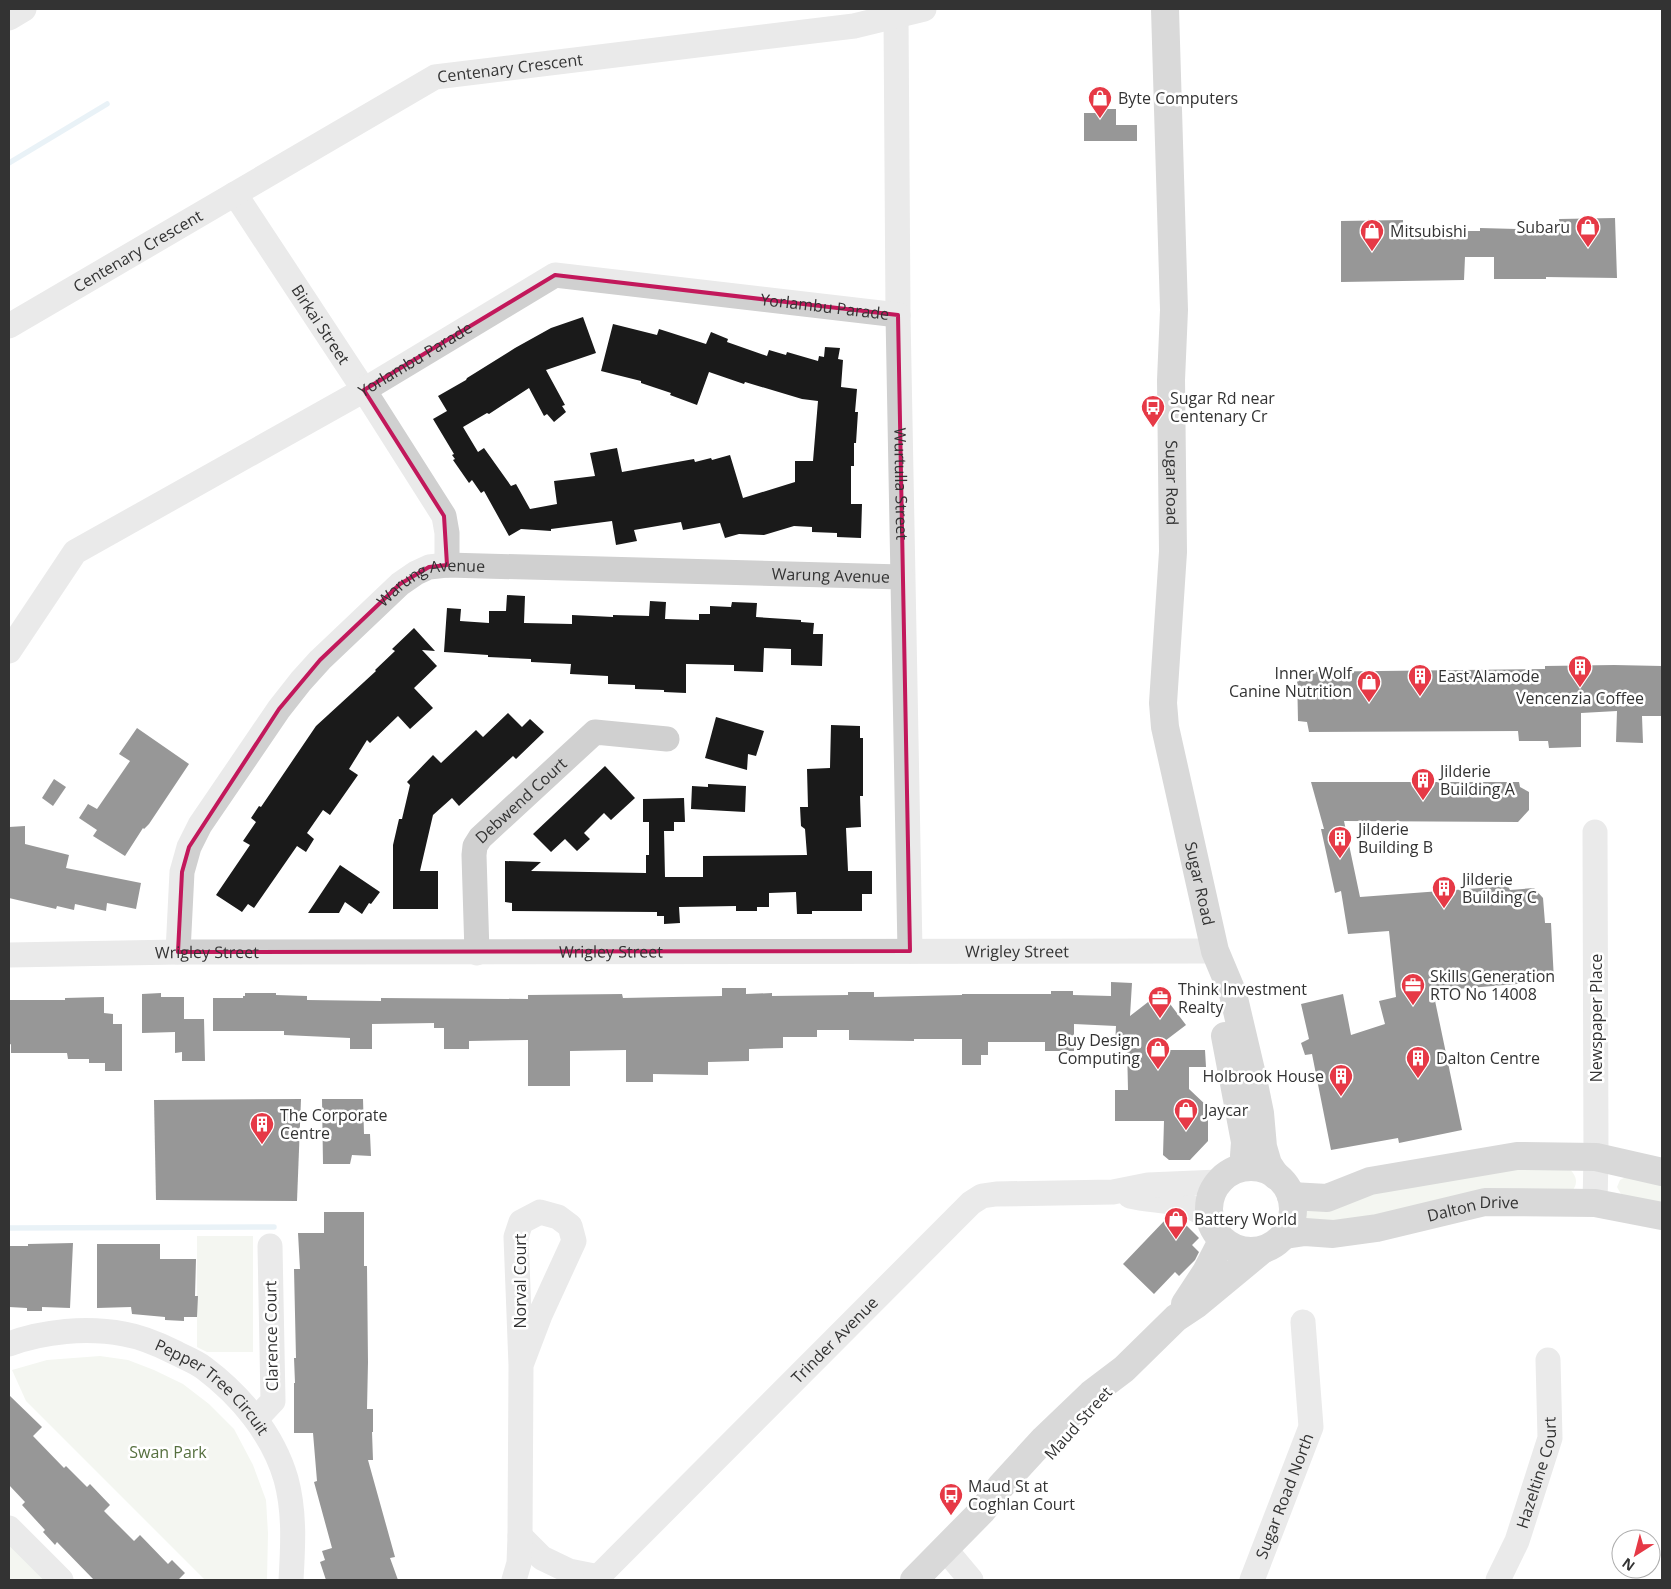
<svg xmlns="http://www.w3.org/2000/svg" width="1671" height="1589" viewBox="0 0 1671 1589" font-family="'Open Sans',sans-serif">
<rect width="100%" height="100%" fill="#fff"/>
<g fill="#e6ecdf">
<path d="M 1568,1168 C 1577,1175 1579,1184 1571,1192 L 1360,1221 L 1306,1221 L 1303,1214 L 1305,1210 L 1373,1189 L 1481,1170 Z"/>
<polygon points="1626,1177 1662,1185 1662,1205 1621,1194 1617,1187 1620,1180"/>
<polygon points="197,1236 253,1236 253,1352 207,1352 197,1347"/>
<polygon points="100,1356 128,1360 154,1370 183,1384 209,1404 234,1429 253,1465 266,1500 268,1533 267,1580 205,1580 26,1401 12,1370 47,1360"/>
<polygon points="9,1538 50,1580 9,1580"/>
</g>
<g fill="none" stroke-linecap="round" stroke-linejoin="round">
<g stroke="#cfe2ee" stroke-width="5.5">
<polyline points="9,163 107,104"/>
<polyline points="9,1228 274,1227"/>
</g>
</g>
<g fill="#1a1a1a">
<polygon points="1096,109 1116,109 1116,125 1137,125 1137,141 1084,141 1084,113 1096,113"/>
<polygon points="1615,218 1617,278 1546,277 1546,279 1494,279 1494,257 1465,257 1464,280 1341,282 1341,221 1403,220 1403,231 1480,231 1480,228 1560,230 1559,219"/>
<polygon points="583,317 596,353 546,370 565,405 562,406 566,412 554,422 547,414 544,416 529,388 489,414 487,413 463,427 478,452 484,448 511,486 516,484 530,509 557,504 554,481 595,476 590,453 617,448 622,472 694,459 695,462 711,458 712,460 730,455 743,498 795,482 795,461 813,461 818,401 802,399 745,382 744,384 709,372 697,405 670,395 671,393 641,383 641,381 601,371 613,324 657,335 659,329 706,344 711,332 728,339 727,342 767,356 769,350 786,355 787,352 818,361 819,356 824,357 825,347 840,348 838,359 843,360 841,387 857,389 855,412 858,412 856,443 854,443 854,466 851,466 851,504 862,504 861,538 837,537 837,533 812,532 812,527 794,526 764,535 739,534 725,538 720,523 683,530 681,522 634,530 637,541 616,545 612,521 551,529 551,531 521,529 509,536 484,491 481,493 472,480 469,483 453,460 455,459 452,455 454,454 433,419 447,411 438,396 466,380 467,378 515,348 551,328"/>
<polygon points="507,595 525,596 524,623 572,624 572,615 613,617 613,615 649,616 650,601 666,602 665,619 699,620 699,614 710,614 710,606 731,607 732,602 757,603 756,617 801,620 801,622 814,623 813,634 823,634 822,666 791,665 791,649 764,648 763,672 734,671 734,665 686,664 686,693 664,692 664,690 635,689 635,685 608,684 608,676 570,674 571,664 531,662 531,659 488,657 488,655 444,652 447,608 461,609 460,621 489,623 489,611 506,611"/>
<polygon points="414,628 435,651 422,650 437,666 414,688 433,708 410,729 398,716 370,743 367,740 349,769 358,775 330,815 323,810 307,833 314,839 306,852 297,846 254,908 248,904 242,912 216,895 250,845 243,841 256,822 251,818 259,806 261,807 316,726 376,671 375,670 395,651 392,649"/>
<polygon points="1614,665 1662,666 1662,716 1642,716 1643,743 1616,742 1617,711 1581,713 1581,747 1549,748 1548,741 1519,741 1518,731 1309,732 1307,722 1298,721 1297,672 1545,669 1545,666"/>
<polygon points="508,713 522,727 530,719 544,732 516,759 513,756 459,806 452,798 433,815 420,871 438,871 438,909 393,909 393,845 399,819 402,819 410,785 407,782 433,755 441,763 476,730 483,737"/>
<polygon points="716,717 764,731 756,756 748,754 747,770 705,758"/>
<polygon points="831,725 860,726 860,738 863,738 863,796 860,796 861,827 846,828 848,871 872,871 872,894 862,894 862,911 812,911 812,914 797,914 796,892 769,893 769,907 757,907 757,911 736,911 736,906 679,907 680,923 664,924 664,916 657,916 657,912 512,911 512,903 505,902 505,861 541,862 531,871 646,873 646,855 649,855 649,822 643,822 643,799 684,798 685,822 674,822 674,831 664,831 665,877 703,877 703,856 807,855 805,829 801,826 800,807 808,807 807,769 830,768"/>
<polygon points="137,728 189,764 149,824 144,829 143,828 125,856 93,836 97,830 79,818 88,804 97,809 130,761 119,754"/>
<polygon points="605,766 635,798 611,820 604,813 584,833 590,839 577,851 565,839 551,852 533,834"/>
<polygon points="54,779 66,787 53,806 42,798"/>
<polygon points="1311,782 1519,782 1520,787 1529,792 1529,810 1518,822 1344,821 1360,897 1508,886 1510,890 1534,888 1543,898 1545,923 1551,923 1554,981 1433,991 1462,1130 1399,1143 1398,1138 1331,1150 1312,1054 1305,1055 1301,1043 1309,1039 1301,1004 1343,994 1351,1035 1385,1024 1379,1001 1396,997 1389,931 1348,934 1341,891 1335,893 1321,829 1324,829"/>
<polygon points="708,784 746,786 745,812 691,809 692,786 708,787"/>
<polygon points="25,826 25,844 69,855 66,868 141,883 136,909 107,903 106,911 75,904 74,910 57,906 56,909 9,898 9,827"/>
<polygon points="340,865 380,892 371,904 369,903 362,914 345,902 339,913 308,913"/>
<polygon points="1111,982 1132,983 1130,1016 1161,992 1186,1025 1153,1050 1205,1050 1206,1067 1189,1067 1189,1089 1208,1107 1208,1141 1190,1160 1169,1160 1163,1155 1164,1121 1115,1121 1115,1090 1128,1090 1127,1045 1115,1045 1116,1026 1074,1024 1074,1051 1045,1051 1045,1042 988,1042 988,1055 981,1055 981,1065 962,1065 962,1039 914,1039 914,1041 849,1040 849,1030 817,1030 817,1037 783,1037 783,1048 749,1049 749,1061 708,1062 708,1075 653,1074 653,1082 626,1082 626,1050 570,1051 570,1086 528,1086 528,1040 469,1041 469,1049 444,1049 444,1028 434,1028 434,1023 372,1024 372,1049 350,1049 350,1038 284,1035 284,1031 213,1031 213,998 243,998 243,996 245,996 245,993 276,993 276,995 307,996 307,1000 381,1001 381,998 528,999 528,995 622,994 623,998 722,996 722,988 746,988 746,994 772,993 772,996 848,995 848,992 874,992 874,997 962,995 962,994 1051,994 1051,991 1073,991 1073,995 1111,996"/>
<polygon points="161,993 161,997 184,997 184,1019 204,1019 205,1061 182,1061 182,1052 175,1053 175,1032 142,1033 142,994"/>
<polygon points="104,997 104,1013 113,1014 113,1024 122,1024 122,1071 105,1071 105,1063 89,1063 89,1059 68,1059 67,1053 11,1053 11,1044 9,1045 9,1000 65,1000 65,998"/>
<polygon points="301,1099 297,1201 156,1200 154,1100"/>
<polygon points="322,1099 363,1099 364,1134 370,1134 371,1156 352,1155 350,1164 323,1164"/>
<polygon points="324,1212 364,1212 364,1266 367,1266 368,1362 367,1409 373,1409 373,1432 372,1432 373,1460 368,1460 395,1557 390,1558 398,1580 326,1580 320,1562 325,1560 322,1551 332,1548 314,1482 317,1481 313,1433 294,1433 294,1383 295,1383 294,1358 296,1358 294,1269 300,1269 298,1233 324,1233"/>
<polygon points="1167,1218 1176,1227 1182,1221 1199,1238 1192,1245 1199,1252 1195,1260 1179,1276 1175,1272 1154,1294 1123,1264"/>
<polygon points="73,1243 70,1308 42,1307 42,1311 27,1311 27,1308 9,1307 9,1246 28,1246 28,1244"/>
<polygon points="97,1244 160,1244 160,1259 196,1259 195,1296 198,1296 197,1317 184,1317 184,1321 165,1320 165,1317 132,1314 131,1307 97,1308"/>
<polygon points="9,1395 42,1427 33,1436 64,1468 66,1466 87,1487 90,1484 110,1505 104,1511 134,1541 140,1535 168,1564 172,1560 185,1573 178,1580 94,1580 57,1542 55,1545 43,1532 45,1530 22,1505 25,1502 9,1485"/>
</g>
<g fill="none" stroke-linecap="round" stroke-linejoin="round">
<g stroke="#d0d0d0" stroke-width="25">
<path id="s1" d="M 896,16 L 898,315 L 910,951"/>
<polyline points="9,18 24,9"/>
<path id="s2" d="M 235,194 L 364,390 L 444,516 L 447,533 L 447,565"/>
<path id="s3" d="M 9,326 L 435,77 L 854,26 L 924,9"/>
<path id="s4" d="M 9,651 L 75,552 L 364,390 L 555,275 L 898,315"/>
<path id="s5" d="M 178,952 L 182,872 L 189,847 L 200,825 L 279,709 L 301,681 L 320,660 L 400,584 L 416,573 L 429,567 L 447,565 L 902,577"/>
<path id="s6" d="M 477,953 L 474,855 L 475,846 L 480,838 L 595,732 L 667,739"/>
<path id="s7" d="M 9,955 L 178,952 L 1215,951"/>
<path d="M 1130,1196 C 1147,1200 1165,1200 1182,1204 C 1192,1207 1201,1212 1210,1218"/>
<polyline points="1595,1203 1596,1157 1595,832"/>
<path id="s8" d="M 9,1344 C 44,1331 87,1327 124,1334 C 142,1337 158,1344 174,1352 C 183,1357 195,1361 204,1368 C 240,1395 273,1434 286,1479 C 295,1512 293,1546 291,1580"/>
<polyline points="256,1419 273,1401 270,1246"/>
<polyline points="9,1528 61,1580"/>
<polyline points="520,1536 542,1558 569,1571 599,1577"/>
<polyline points="945,1549 971,1580"/>
<polyline points="514,1580 519,1563 520,1536 521,1365 516,1237 521,1222 540,1212 558,1217 570,1226 574,1241 540,1315 521,1365"/>
<path id="s9" d="M 595,1580 L 971,1203 L 982,1196 L 996,1194 L 1113,1192 L 1148,1185 L 1219,1182"/>
<path id="s10" d="M 1252,1580 L 1311,1427 L 1303,1322"/>
<path id="s11" d="M 1498,1580 L 1517,1541 L 1550,1438 L 1548,1360"/>
</g>
<g stroke="#ababab" stroke-width="28">
<path id="s12" d="M 1165,9 L 1174,310 L 1171,380 L 1173,552 L 1163,703 L 1165,727 L 1215,951 L 1233,994 L 1253,1079 L 1260,1113 L 1263,1147 L 1268,1164 L 1276,1176"/>
<polyline points="1225,1036 1245,1142 1244,1156"/>
<circle cx="1251" cy="1209" r="42"/>
<polyline points="1291,1196 1327,1198 1370,1181 1517,1156 1596,1157 1662,1172"/>
<path id="s13" d="M 1285,1235 L 1305,1232 L 1333,1234 L 1377,1228 L 1485,1202 L 1595,1203 L 1662,1216"/>
<polyline points="1185,1304 1206,1272 1222,1241"/>
<polyline points="914,1580 982,1511 1001,1486 1044,1439 1091,1394 1124,1369 1176,1318 1197,1304 1261,1251"/>
</g>
</g>
<path d="M0 0H1671V1589H0ZM 555,275 L 898,315 L 910,951 L 178,952 L 182,872 L 189,847 L 279,709 L 320,660 L 400,584 L 429,567 L 447,565 L 444,516 L 364,390 Z" fill="#fff" fill-opacity=".55" fill-rule="evenodd"/>
<path fill="none" stroke="#c2185b" stroke-width="4" stroke-linejoin="round" d="M 555,275 L 898,315 L 910,951 L 178,952 L 182,872 L 189,847 L 279,709 L 320,660 L 400,584 L 429,567 L 447,565 L 444,516 L 364,390 Z"/>
<defs>
<g id="shop-pin" transform="scale(1.25)"><path d="M0 17L-7.5 6A9.5 9.5 0 1 1 7.5 6Z" fill="#e63946" stroke="#fff"/><path d="M-5-2.5h2.3a2.7 3.5 0 0 1 5.4 0H5L5.5 6h-11ZM-1.5-2.5h3a1.5 2.3 0 0 0-3 0Z" fill="#fff"/></g>
<g id="bus-pin" transform="scale(1.25)"><path d="M0 17L-7.5 6A9.5 9.5 0 1 1 7.5 6Z" fill="#e63946" stroke="#fff"/><path d="M-5-6H5V4H4V6H2V4H-2V6H-4V4H-5ZM-3.5-4V0h7V-4ZM-3.5 1.2v1.5H-2V1.2ZM2 1.2v1.5H3.5V1.2Z" fill="#fff"/></g>
<g id="building-pin" transform="scale(1.25)"><path d="M0 17L-7.5 6A9.5 9.5 0 1 1 7.5 6Z" fill="#e63946" stroke="#fff"/><path d="M-4-6H4V6H1V3H-1V6H-4ZM-2.5-4.3h1.7v1.8h-1.7ZM.8-4.3h1.7v1.8H.8ZM-2.5-1h1.7V.8h-1.7ZM.8-1h1.7V.8H.8Z" fill="#fff"/></g>
<g id="office-pin" transform="scale(1.25)"><path d="M0 17L-7.5 6A9.5 9.5 0 1 1 7.5 6Z" fill="#e63946" stroke="#fff"/><path d="M-6-3h4V-5.5h4V-3h4V5H-6ZM-1-4.5V-3h2v-1.5ZM-6 0V1H6V0Z" fill="#fff"/></g>
</defs>
<g fill-rule="evenodd">
<use href="#shop-pin" x="1100" y="98"/>
<use href="#shop-pin" x="1588" y="227"/>
<use href="#shop-pin" x="1372" y="231"/>
<use href="#bus-pin" x="1153" y="407"/>
<use href="#building-pin" x="1580" y="667"/>
<use href="#building-pin" x="1420" y="676"/>
<use href="#shop-pin" x="1369" y="682"/>
<use href="#building-pin" x="1423" y="780"/>
<use href="#building-pin" x="1340" y="838"/>
<use href="#building-pin" x="1444" y="888"/>
<use href="#office-pin" x="1413" y="985"/>
<use href="#office-pin" x="1160" y="998"/>
<use href="#shop-pin" x="1158" y="1049"/>
<use href="#building-pin" x="1418" y="1058"/>
<use href="#building-pin" x="1341" y="1076"/>
<use href="#shop-pin" x="1186" y="1110"/>
<use href="#building-pin" x="262" y="1124"/>
<use href="#shop-pin" x="1176" y="1219"/>
<use href="#bus-pin" x="951" y="1495"/>
</g>
<g text-anchor="middle" stroke-width="5" stroke-linejoin="round" paint-order="stroke">
<g font-size="16" fill="#333" stroke="#fff">
<text dy="6" stroke="none"><textPath href="#s3" startOffset="569">Centenary Crescent</textPath></text>
<text dy="6" stroke="none"><textPath href="#s3" startOffset="149">Centenary Crescent</textPath></text>
<text dy="6" stroke="none"><textPath href="#s4" startOffset="945">Yorlambu Parade</textPath></text>
<text dy="6" stroke="none"><textPath href="#s2" startOffset="156">Birkai Street</textPath></text>
<text dy="6" stroke="none"><textPath href="#s4" startOffset="510">Yorlambu Parade</textPath></text>
<text dy="6" stroke="none"><textPath href="#s1" startOffset="468">Wurtulla Street</textPath></text>
<text dy="6" stroke="none"><textPath href="#s12" startOffset="474">Sugar Road</textPath></text>
<text dy="6" stroke="none"><textPath href="#s5" startOffset="881">Warung Avenue</textPath></text>
<text dy="6" stroke="none"><textPath href="#s5" startOffset="476">Warung Avenue</textPath></text>
<text dy="6" stroke="none"><textPath href="#s6" startOffset="172">Debwend Court</textPath></text>
<text dy="6" stroke="none"><textPath href="#s12" startOffset="879">Sugar Road</textPath></text>
<text dy="6" stroke="none"><textPath href="#s7" startOffset="1008">Wrigley Street</textPath></text>
<text dy="6" stroke="none"><textPath href="#s7" startOffset="198">Wrigley Street</textPath></text>
<text dy="6" stroke="none"><textPath href="#s7" startOffset="602">Wrigley Street</textPath></text>
<text transform="translate(1596 1018) rotate(-90)" y="6">Newspaper Place</text>
<text dy="6" stroke="none"><textPath href="#s13" startOffset="191">Dalton Drive</textPath></text>
<text transform="translate(520 1281) rotate(-90)" y="6">Norval Court</text>
<text transform="translate(271 1336) rotate(-91)" y="6">Clarence Court</text>
<text dy="6" stroke="none"><textPath href="#s9" startOffset="339">Trinder Avenue</textPath></text>
<text dy="6" stroke="none"><textPath href="#s8" startOffset="222">Pepper Tree Circuit</textPath></text>
<text transform="translate(1078 1423) rotate(-48)" y="6">Maud Street</text>
<text dy="6" stroke="none"><textPath href="#s11" startOffset="115">Hazeltine Court</textPath></text>
<text dy="6" stroke="none"><textPath href="#s10" startOffset="90">Sugar Road North</textPath></text>
</g>
<g font-size="16" fill="#333" stroke="#fff" text-anchor="start">
<text x="1118" y="104">Byte Computers</text>
<text x="1570" y="233" text-anchor="end">Subaru</text>
<text x="1390" y="237">Mitsubishi</text>
<text x="1170" y="404">Sugar Rd near<tspan x="1170" dy="18">Centenary Cr</tspan></text>
<text x="1352" y="679" text-anchor="end">Inner Wolf<tspan x="1352" dy="18">Canine Nutrition</tspan></text>
<text x="1438" y="682">East Alamode</text>
<text x="1580" y="704" text-anchor="middle">Vencenzia Coffee</text>
<text x="1440" y="777">Jilderie<tspan x="1440" dy="18">Building A</tspan></text>
<text x="1358" y="835">Jilderie<tspan x="1358" dy="18">Building B</tspan></text>
<text x="1462" y="885">Jilderie<tspan x="1462" dy="18">Building C</tspan></text>
<text x="1430" y="982">Skills Generation<tspan x="1430" dy="18">RTO No 14008</tspan></text>
<text x="1178" y="995">Think Investment<tspan x="1178" dy="18">Realty</tspan></text>
<text x="1140" y="1046" text-anchor="end">Buy Design<tspan x="1140" dy="18">Computing</tspan></text>
<text x="1436" y="1064">Dalton Centre</text>
<text x="1324" y="1082" text-anchor="end">Holbrook House</text>
<text x="1204" y="1116">Jaycar</text>
<text x="280" y="1121">The Corporate<tspan x="280" dy="18">Centre</tspan></text>
<text x="1194" y="1225">Battery World</text>
<text x="968" y="1492">Maud St at<tspan x="968" dy="18">Coghlan Court</tspan></text>
</g>
<g font-size="16" fill="#56703f" stroke="#fff">
<text x="168" y="1458">Swan Park</text>
</g>
</g>
<rect width="1671" height="1589" fill="none" stroke="#333333" stroke-width="20"/>
<g transform="translate(1636 1554) rotate(216)"><circle r="24" fill="#ffffff" stroke="#adadad"/>
<path d="M0-4L9 19L0 12L-9 19Z" fill="#e63946"/>
<text y="-8" font-size="14" font-weight="bold" text-anchor="middle" fill="#333333">N</text>
</g>
</svg>
